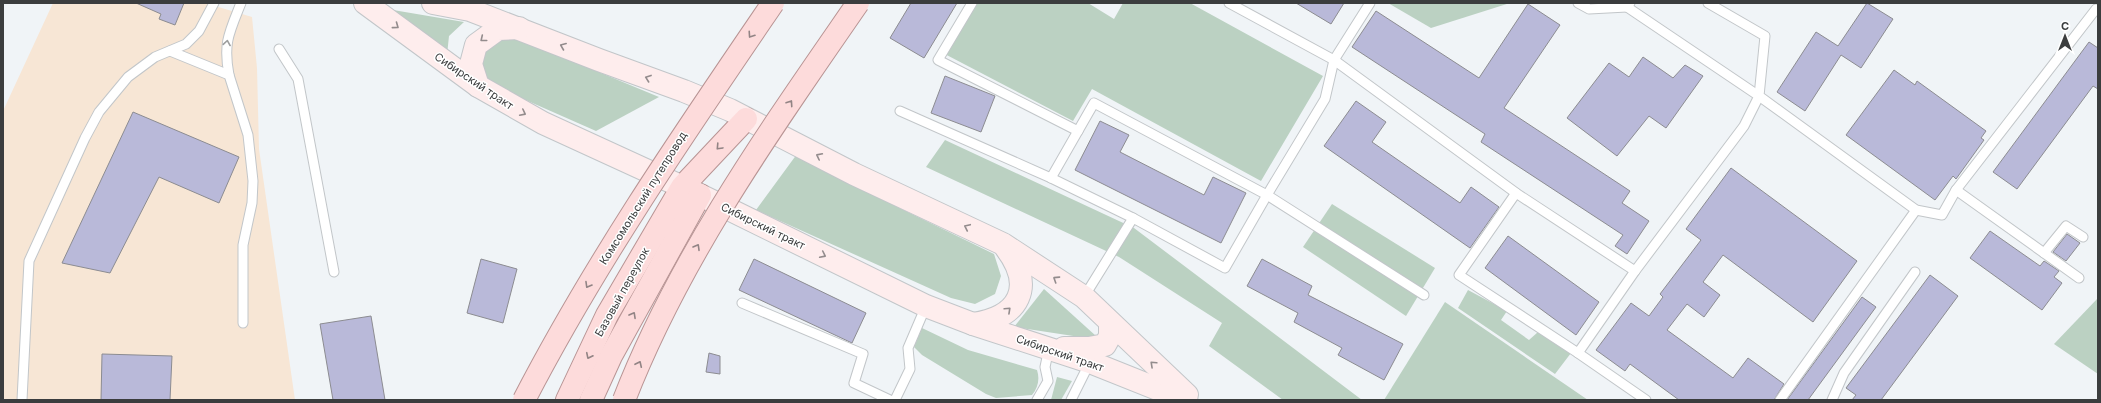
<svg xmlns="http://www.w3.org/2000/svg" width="2101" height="403" viewBox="0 0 2101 403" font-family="Inter,sans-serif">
<rect width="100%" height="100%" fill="#f0f4f7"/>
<polygon fill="#f7e6d5" points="53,3 205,3 252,17 257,68 259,149 295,400 3,400 3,111"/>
<g fill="#bbd1c2">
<polygon points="967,3 1088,3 1114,19 1123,3 1190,3 1323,76 1261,181 1092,89 1073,121 939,51"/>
<polygon points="1388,3 1510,3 1431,28"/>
<polygon points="393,10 464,22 449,36 447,55"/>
<polygon points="502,37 519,39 659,97 596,131 494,86 481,70 487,47"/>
<polygon points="945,140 1134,228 1362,400 1283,400 1209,346 1222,323 1119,257 926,167"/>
<polygon points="797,154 877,197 994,254 1001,276 995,294 975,304 951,298 756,210"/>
<polygon points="1332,204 1435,268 1406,316 1303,247"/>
<polygon points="1044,289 1096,336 1093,339 1014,327"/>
<polygon points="1468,290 1507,311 1501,320 1529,340 1538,332 1571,353 1555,374 1458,308"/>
<polygon points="2098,298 2098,374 2054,344"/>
<polygon points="1445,302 1588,400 1384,400"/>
<path d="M 922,328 L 968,350 L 1037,370 C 1040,379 1038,388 1032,395 L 996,398 L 986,394 L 922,355 L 914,347 Z"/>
<polygon points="1057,377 1072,381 1061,400 1051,400"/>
</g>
<g fill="#b9b9d9" stroke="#8c8c91">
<polygon points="136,3 184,3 175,25 159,19 161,14"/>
<polygon points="911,3 957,3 924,58 890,38"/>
<polygon points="1296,3 1344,3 1331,24"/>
<polygon points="1867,3 1893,19 1861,68 1841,55 1805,111 1777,92 1816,32 1838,46"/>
<polygon points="1528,4 1560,25 1504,108 1630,191 1622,203 1649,221 1627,254 1615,246 1623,235 1481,142 1485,134 1352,47 1376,11 1479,78"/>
<polygon points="2089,42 2098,48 2098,89 2093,86 2017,189 1993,172"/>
<polygon points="1643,57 1673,78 1685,65 1703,76 1666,128 1649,116 1617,156 1567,118 1609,63 1629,77"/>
<polygon points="1894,70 1915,85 1917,81 1986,131 1981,138 1984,140 1956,179 1953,176 1935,200 1846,135"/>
<polygon points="945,76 995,96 981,132 931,113"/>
<polygon points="1356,101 1386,122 1372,142 1460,203 1471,187 1499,207 1470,248 1324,146"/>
<polygon points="133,112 239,157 219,203 159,177 110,273 62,263"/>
<polygon points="1100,121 1129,135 1120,152 1204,195 1213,177 1246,193 1221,243 1075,170"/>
<polygon points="1731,168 1857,261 1813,322 1723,255 1703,282 1720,295 1704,317 1687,304 1667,330 1733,378 1748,358 1784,384 1774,400 1679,400 1630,364 1625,371 1596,350 1631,303 1649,316 1663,297 1660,294 1701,240 1686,229"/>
<polygon points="1990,231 2040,266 2044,261 2059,271 2054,277 2062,283 2042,310 1970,258"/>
<polygon points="2067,234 2080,243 2066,261 2053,252"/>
<polygon points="1508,236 1599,302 1576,335 1485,268"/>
<polygon points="481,259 517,269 503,323 467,313"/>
<polygon points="754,259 866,313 852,343 739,290"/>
<polygon points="1262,259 1312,286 1308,295 1403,344 1384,380 1338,355 1342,348 1294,322 1298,313 1247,286"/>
<polygon points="1930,275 1958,296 1881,400 1852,400 1856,395 1846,388"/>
<polygon points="1862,297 1876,307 1808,400 1787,400"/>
<polygon points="371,316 385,400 333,400 320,324"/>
<polygon points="709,353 720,356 720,374 706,372"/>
<polygon points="102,354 172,356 170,400 101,400"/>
</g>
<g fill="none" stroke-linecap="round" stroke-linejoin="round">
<g stroke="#c2c6c9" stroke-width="11">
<g id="lane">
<polyline points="972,3 938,60 1078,131"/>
<polyline points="1229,3 1334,60 1516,193 1635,271"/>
<polyline points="1370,3 1334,60 1325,99 1267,195 1424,295"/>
<polyline points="1578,3 1589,9 1627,7 1630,3"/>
<polyline points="1708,3 1765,36 1759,96 1916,210 1942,215 1956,190 2096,9 2098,11"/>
<polyline points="279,49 298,79 334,272"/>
<polyline points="170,51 229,75 248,135 253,181 252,203 243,245 243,323"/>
<path d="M 229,75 C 223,43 229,33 241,3"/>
<polyline points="900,111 1051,178 1133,218"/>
<polyline points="1051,178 1094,103 1267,195 1225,268 1133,218 1084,297"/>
<polyline points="1956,190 2079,278"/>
<polyline points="1516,193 1459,275 1578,353 1646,400"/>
<polyline points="2044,253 2066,226 2083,237"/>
<polyline points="742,303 863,354 854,383 890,400"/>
<polyline points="1578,353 1635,271 1744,126 1759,96 1627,7"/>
<polyline points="22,400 29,261 85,138 99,112 128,77 155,57 186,44 199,31 214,3"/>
<polyline points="895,400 910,369 908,348 926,306"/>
<polyline points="1037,400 1048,381 1045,367 1049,348"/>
<polyline points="1071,400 1090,362"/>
<polyline points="1780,400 1916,210"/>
<polyline points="1832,400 1844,373 1915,272"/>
</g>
</g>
<g stroke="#c2c6c9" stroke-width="24">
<g id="secondary">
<polyline points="365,3 478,86 543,123 700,195 926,306 973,324 1090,362 1185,400"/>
<polyline points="433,3 470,10 599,60 684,91 730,110 854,174 1003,244 1084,297 1187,395"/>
<polyline points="478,86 471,64 476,45 498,29 519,28"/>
<path d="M 973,324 C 1020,317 1035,287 1006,248"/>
<polyline points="1064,348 1089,348 1105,345 1110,336 1110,323"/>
</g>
</g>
<g stroke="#b89494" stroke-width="24">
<g id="primary">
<polyline points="567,400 607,315 682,187 746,119"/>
<polyline points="591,400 611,356 700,195"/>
</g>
</g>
<use href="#lane" stroke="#fff" stroke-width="9"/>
<use href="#secondary" stroke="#feeded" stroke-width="22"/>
<use href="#primary" stroke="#fddbdb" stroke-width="22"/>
<g stroke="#b89494" stroke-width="24" stroke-linecap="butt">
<g id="primary-bridge">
<path d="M 524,400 C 596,261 685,132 773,3"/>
<path d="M 624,400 C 680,256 771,129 858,3"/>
</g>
</g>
<use href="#primary-bridge" stroke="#fddbdb" stroke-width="22"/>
</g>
<defs><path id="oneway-chevron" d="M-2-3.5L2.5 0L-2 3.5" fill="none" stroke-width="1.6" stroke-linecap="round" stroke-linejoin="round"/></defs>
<g stroke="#938c8d">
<use href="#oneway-chevron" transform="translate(396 26) rotate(36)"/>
<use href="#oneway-chevron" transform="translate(483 39) rotate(141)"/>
<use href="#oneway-chevron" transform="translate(563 46) rotate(-158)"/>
<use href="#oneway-chevron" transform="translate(648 78) rotate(-160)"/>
<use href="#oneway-chevron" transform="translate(523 113) rotate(27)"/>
<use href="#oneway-chevron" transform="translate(819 156) rotate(-153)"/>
<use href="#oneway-chevron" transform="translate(967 227) rotate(-155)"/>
<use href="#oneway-chevron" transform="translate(823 255) rotate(26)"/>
<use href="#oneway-chevron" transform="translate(1056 279) rotate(-147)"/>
<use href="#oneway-chevron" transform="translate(1008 310) rotate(-43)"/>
<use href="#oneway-chevron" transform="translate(1153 364) rotate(-137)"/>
</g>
<g stroke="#928485">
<use href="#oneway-chevron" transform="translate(751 35) rotate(124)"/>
<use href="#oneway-chevron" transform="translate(790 103) rotate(-56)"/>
<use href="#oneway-chevron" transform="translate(719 147) rotate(133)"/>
<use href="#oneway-chevron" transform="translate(697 247) rotate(-60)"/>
<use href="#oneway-chevron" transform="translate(588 285) rotate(120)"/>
<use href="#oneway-chevron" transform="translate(633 315) rotate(-61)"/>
<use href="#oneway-chevron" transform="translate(589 356) rotate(116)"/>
<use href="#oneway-chevron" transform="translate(639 364) rotate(-65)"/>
</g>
<use stroke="#9d9e9e" href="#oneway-chevron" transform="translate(227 43) rotate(-81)"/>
<g text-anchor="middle" stroke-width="3" stroke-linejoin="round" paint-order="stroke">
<g font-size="11" fill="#3b3d3e" stroke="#fff">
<text transform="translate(474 81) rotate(34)" y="4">Сибирский тракт</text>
<text transform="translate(643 198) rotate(-58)" y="4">Комсомольский путепровод</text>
<text transform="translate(763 226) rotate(26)" y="4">Сибирский тракт</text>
<text transform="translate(622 292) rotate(-61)" y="4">Базовый переулок</text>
<text transform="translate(1060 353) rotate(19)" y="4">Сибирский тракт</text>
</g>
</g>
<rect width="2101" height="403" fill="none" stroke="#3b3d3e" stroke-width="8"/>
<g transform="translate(2065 36)" stroke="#ffffff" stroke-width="3" paint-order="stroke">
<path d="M0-3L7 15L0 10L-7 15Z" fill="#3b3d3e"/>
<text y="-6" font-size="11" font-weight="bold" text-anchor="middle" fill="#3b3d3e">С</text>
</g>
</svg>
